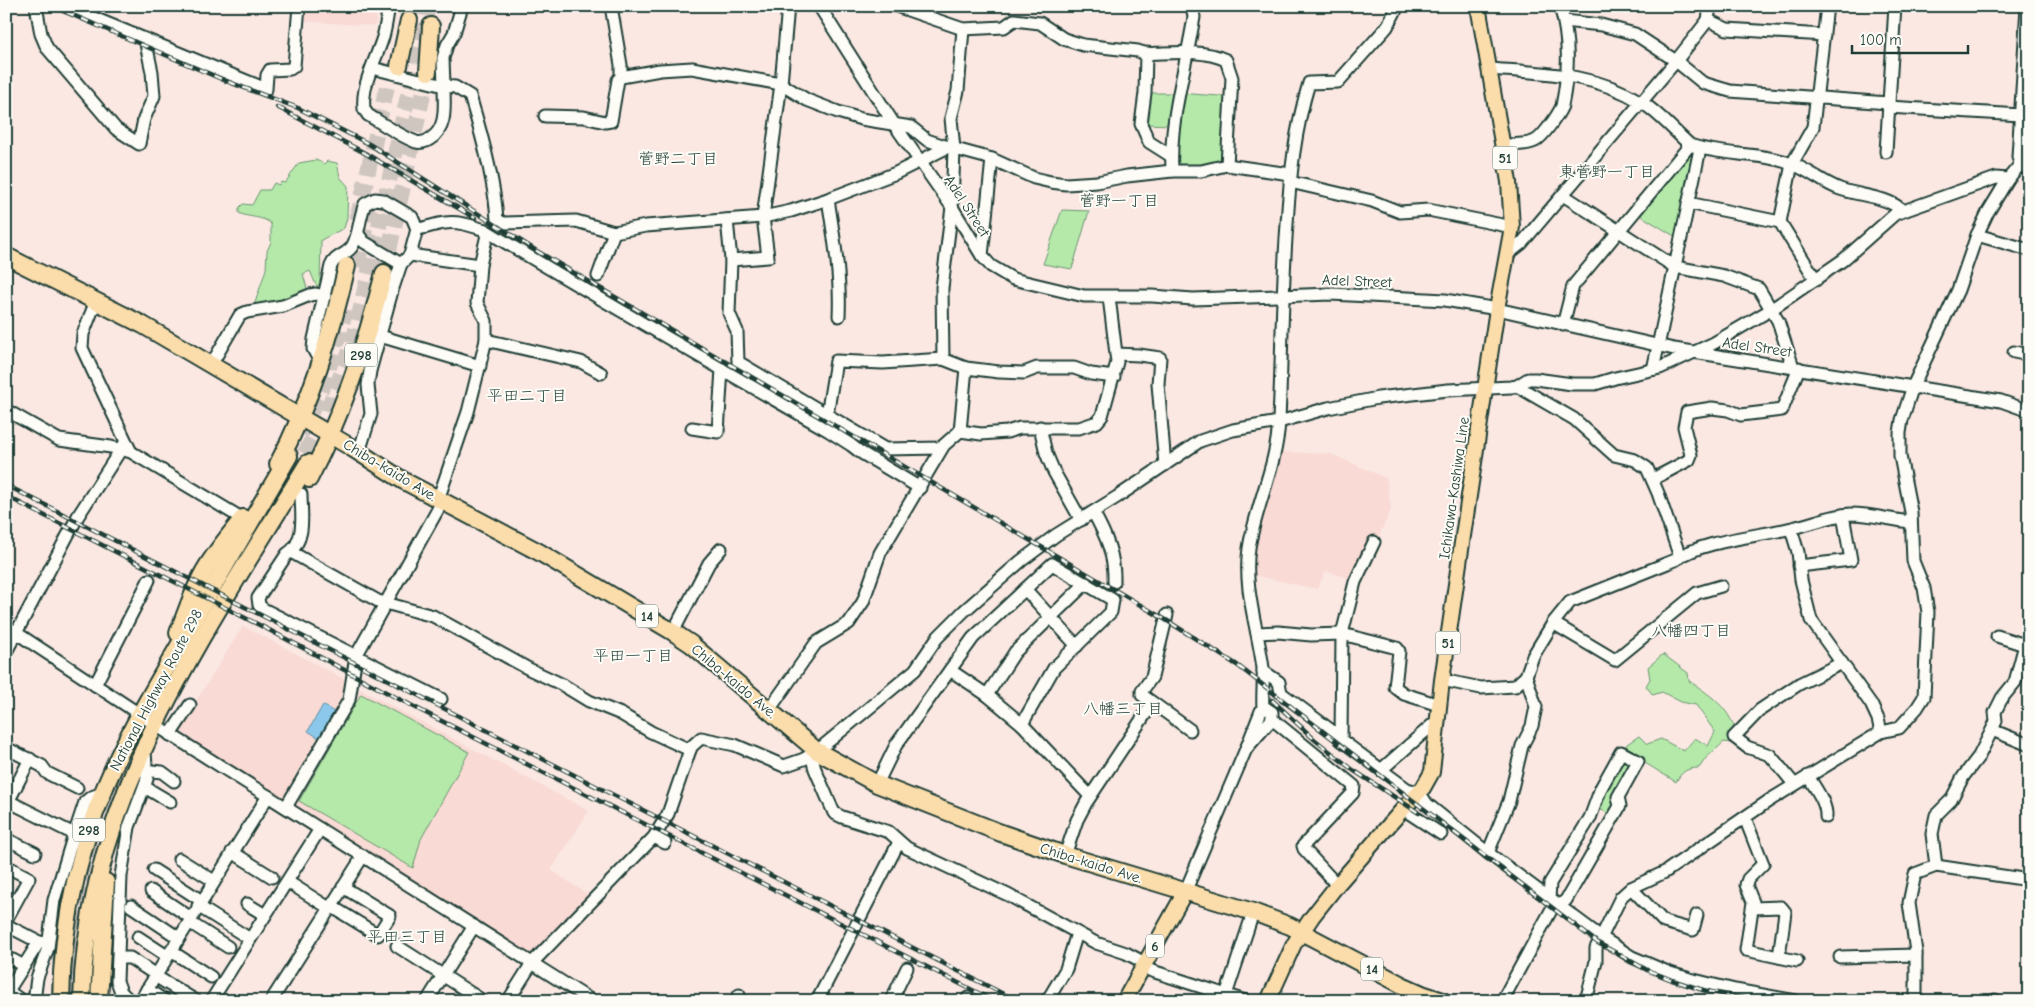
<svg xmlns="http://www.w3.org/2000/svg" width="2035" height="1007" viewBox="0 0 2035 1007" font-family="'Comic Neue','Klee One',sans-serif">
<rect width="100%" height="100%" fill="#fbe8e3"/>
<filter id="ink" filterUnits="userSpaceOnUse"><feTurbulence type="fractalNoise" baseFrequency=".02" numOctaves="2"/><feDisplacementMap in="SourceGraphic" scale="10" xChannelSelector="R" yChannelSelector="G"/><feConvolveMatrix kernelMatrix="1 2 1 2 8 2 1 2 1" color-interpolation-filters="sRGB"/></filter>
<g filter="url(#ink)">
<g fill="#f9dad5">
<polygon points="301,6 378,6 375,26 300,21"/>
<polygon points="1280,452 1331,454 1386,478 1391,509 1377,541 1353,580 1326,571 1317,589 1252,575 1254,543"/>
<polygon points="243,626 348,681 345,700 286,798 282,798 178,732 178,730"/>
<polygon points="360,689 589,811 551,870 589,895 532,957 291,804"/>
</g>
<g fill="#b5e9aa" stroke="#6a936f">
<polygon points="1145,93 1179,93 1232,97 1227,165 1172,171 1174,125 1141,124"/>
<polygon points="1690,153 1693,155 1676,237 1638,214"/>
<path d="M 316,160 L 324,164 L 327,161 L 337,163 L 340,177 L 348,186 L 347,218 L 344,228 L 321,240 L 320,283 L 317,287 L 310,271 L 303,274 L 308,292 L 286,302 L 254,306 L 266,269 L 267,251 L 271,242 L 271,224 C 264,216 248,218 239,213 L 239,208 L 243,204 L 252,205 L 260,190 L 270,190 L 274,183 L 279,185 L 281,182 L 285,183 L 299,163 Z"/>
<polygon points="1062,210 1089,211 1072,269 1043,264"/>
<path d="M 1663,654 L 1688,673 L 1689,681 C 1714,697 1735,712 1738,744 L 1724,742 L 1706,758 L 1699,768 C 1687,768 1682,771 1676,782 L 1637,758 L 1621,802 L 1611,815 L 1596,807 L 1627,744 L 1639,736 L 1647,744 L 1661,739 L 1684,751 L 1695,738 L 1708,746 L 1715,732 L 1696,705 L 1681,702 L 1662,692 L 1653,695 L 1646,686 L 1650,679 L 1648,667 Z"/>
<polygon points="361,694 469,752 421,839 413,868 299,801"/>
</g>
<polygon fill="#8bc8eb" stroke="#6090a2" points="323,705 334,712 319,738 308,731"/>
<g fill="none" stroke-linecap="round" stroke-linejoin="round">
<g stroke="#cfc6c0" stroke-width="16" stroke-dasharray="16 8" stroke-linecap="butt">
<polyline points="409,20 412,6"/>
<polyline points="357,220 392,64"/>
<polyline points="357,267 369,208"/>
<polyline points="384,273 428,72"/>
<polyline points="301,434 325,381 346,310"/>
<polyline points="293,475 326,414 353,343 428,6"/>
<path d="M 75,1001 C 77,924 95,851 123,779"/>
</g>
<g stroke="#1f3d34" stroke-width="15">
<g id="minor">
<polyline points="36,6 41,34 47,48 116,129 139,144 144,119 154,96 152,72 145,39"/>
<polyline points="65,6 266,89 267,75 270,70 290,69 294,66 299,6"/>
<path d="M 462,6 L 454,33 L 447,45 L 443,58 L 444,86 L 455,87 L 470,96 C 481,132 495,182 497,220"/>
<polyline points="611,6 621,65 621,77"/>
<polyline points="819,6 894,124 952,207 982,256 991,266 1013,279 1084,296 1152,296 1193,299 1331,294 1445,300 1497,309 1674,349 1989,399 2001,401 2029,411"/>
<path d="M 896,6 L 963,29 L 1004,27 L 1014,20 L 1040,23 L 1064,39 L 1083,45 L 1138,51 C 1147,55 1153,53 1162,53 C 1182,52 1207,51 1226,60 L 1232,78 L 1227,165"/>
<polyline points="2027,6 2018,157 2020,163 2029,171"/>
<polyline points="1708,20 1727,29 1824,35"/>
<polyline points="1564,21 1601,25 1635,34 1676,61 1703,83 1730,91 1888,103"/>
<polyline points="963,29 958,91 951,118 954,149 952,207 942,288 943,359 966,368 999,372 1024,373 1037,368 1074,368 1091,374 1114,377"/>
<polyline points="1146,54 1145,93 1141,124 1149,142 1171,156"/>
<path d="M 372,68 L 444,86 C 444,105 448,128 430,139 C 426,142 420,143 416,142 C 400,136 383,124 368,115 L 364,109 C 361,85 376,60 383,37 C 386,27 387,16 389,6"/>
<path d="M 1489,69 C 1542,73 1595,73 1641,102 C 1657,111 1676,133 1690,145 C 1722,156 1760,152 1792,164 C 1809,170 1823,183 1840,189 C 1860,196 1886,196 1902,210"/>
<polyline points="1888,107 2021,115"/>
<polyline points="545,116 584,117 605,122 611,121 618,80 621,77 660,70 692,68 781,84 807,100 838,112 861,119 911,127 927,140 948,147 992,159 1034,178 1051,182 1066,184 1097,182 1127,176 1172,171 1201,171 1227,165 1290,174"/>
<path d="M 1502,145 C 1513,144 1525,146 1535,141 C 1543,137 1558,115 1562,106 C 1569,71 1570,41 1560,6"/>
<polyline points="1886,152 1895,6"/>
<path d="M 1172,171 C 1169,119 1186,68 1194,17 L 1192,6"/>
<polyline points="1290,182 1372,201 1400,212 1428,210 1512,227"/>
<polyline points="1563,195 1675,267 1724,276 1759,289 1778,321 1793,367"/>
<path d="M 828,199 C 834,238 841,277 839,316"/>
<polyline points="1688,203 1780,222 1816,280"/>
<polyline points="497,220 504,223 576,221 614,232 646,226 763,217 791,211 828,199 896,173 948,147"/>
<polyline points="727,220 731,260 729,313 737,331 738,362 885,449 942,448"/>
<polyline points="1780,222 1792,164 1813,127 1827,6"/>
<path d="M 417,229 C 427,228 435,224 445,223 C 459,221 472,226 485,230 C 599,299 714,365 829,431 L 851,445 L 860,452 L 920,488"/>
<polyline points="358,234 364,242 401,264"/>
<polyline points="1977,235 2029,250"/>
<polyline points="1508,254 1522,243 1676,61 1708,20 1710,6"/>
<polyline points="410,255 480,265"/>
<polyline points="982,256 992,159"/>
<polyline points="731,260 768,257 763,217 781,84 788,6"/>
<polyline points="598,276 614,232"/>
<polyline points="96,301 83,334 82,348 130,450"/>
<polyline points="1563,325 1573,286 1690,145"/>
<polyline points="380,336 480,366"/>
<polyline points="486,340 581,362 601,373"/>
<polyline points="2014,352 2029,355"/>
<polyline points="1116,354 1139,355 1160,358 1158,384 1165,465"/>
<path d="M 320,362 L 313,349 L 314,339 L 331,266 C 335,255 348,255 353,245 C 360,232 359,217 365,204 L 375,199 L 383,200 L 412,217 L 417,229 L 410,255 L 401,264 L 392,291 L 370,371 L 368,385 L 371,414 L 359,452"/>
<polyline points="211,365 240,315 247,312 283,306 310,295 316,294 325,296"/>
<polyline points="1655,369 1654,365 1700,149"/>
<polyline points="1517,386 1574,419 1614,455 1635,460 1647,468 1658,493 1680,557"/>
<polyline points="6,410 59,440 111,447 131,452 243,519"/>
<polyline points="827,415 836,361 883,363 943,359"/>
<polyline points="1040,427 1046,453 1054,472 1081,520"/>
<polyline points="692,428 718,432 722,369"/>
<polyline points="960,431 981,434 1007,432 1020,428 1079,428 1097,422 1102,416 1117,362 1109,297"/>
<polyline points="1653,479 1689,460 1691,455 1684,427 1687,412 1712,408 1728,410 1741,415 1782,410 1799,368"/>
<path d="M 301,494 C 301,512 307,542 287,554 L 258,598 L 259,605 L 263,609 L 441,699"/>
<path d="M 1093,512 C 1106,535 1115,556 1114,582"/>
<polyline points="1791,529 1798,552 1801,580 1811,620 1871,704 1878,719 1881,732"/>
<polyline points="1374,542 1355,582 1342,634 1341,740 1407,789 1419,792 1427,804 1488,853 1601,937 1632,957 1670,973 1690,979 1735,990 1796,1001"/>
<polyline points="291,552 378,601 433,616 529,669 561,684 589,701 621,714 651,732 690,750"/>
<polyline points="1799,566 1851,560 1843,515"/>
<polyline points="1025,589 1077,646"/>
<polyline points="1167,615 1152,677 1142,691 1142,695 1190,730"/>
<polyline points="1553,623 1615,660 1697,593 1721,586"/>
<polyline points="6,626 168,733 592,1001"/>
<polyline points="673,632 709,563 721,549"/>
<polyline points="1257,633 1278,632 1311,635 1342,634 1397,648 1399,651 1395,687 1404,694 1439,705"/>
<polyline points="1997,636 2025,645"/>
<polyline points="6,652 78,516 125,443"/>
<polyline points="950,670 987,695 1022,724 1090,796"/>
<polyline points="1263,671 1279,682 1281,693 1340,737"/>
<path d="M 1442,680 L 1481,688 L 1515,686 L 1526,676 L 1533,656 L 1553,623 L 1570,602 L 1675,560 C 1701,541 1759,536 1792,528 C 1811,524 1831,515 1851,514 C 1871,514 1891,520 1911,522"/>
<polyline points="95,685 149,580"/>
<polyline points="987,695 1015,652 1086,583"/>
<polygon points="1266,708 1272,712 1272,719 1246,749 1261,711"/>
<path d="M 1263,709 C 1262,695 1264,682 1263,668 C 1258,629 1243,588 1249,548 C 1256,504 1277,466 1279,420 C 1282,355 1282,289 1287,224 C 1290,176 1295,129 1309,83 L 1338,82 L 1387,27 L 1398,6"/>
<polyline points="769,710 816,643 849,623 863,602 880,553 944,445 960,431 966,368"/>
<polyline points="1272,719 1354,786 1353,793 1303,846 1304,849 1337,885"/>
<polyline points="1992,730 2029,745"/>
<polyline points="170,735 190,705"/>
<polyline points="6,748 42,766 47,773 77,788"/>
<polyline points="817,751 813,762 815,769 834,813 842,817 889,832 907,848 1008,895 1096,943 1126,953 1145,963"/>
<polyline points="1381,770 1438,720"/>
<polyline points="152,771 162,772 174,781"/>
<path d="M 1808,776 C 1815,788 1827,803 1826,817"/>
<polyline points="877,784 896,745 973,638 1052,564 1113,600 1111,612 1054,668 1022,724"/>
<polyline points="1794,784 1770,755 1747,747 1734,737 1760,710 1799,684 1842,663"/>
<polyline points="148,789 170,802"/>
<polyline points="6,800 74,834"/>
<polyline points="6,806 30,759"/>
<polyline points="286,807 349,700 356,656 442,502 440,494 468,412 486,340 486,321 477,303 480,265 487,235 485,230"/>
<polyline points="1403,809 1441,834"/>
<polyline points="1745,818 1763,864 1748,879 1746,885 1753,902 1746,950 1797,961"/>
<polyline points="654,837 665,843"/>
<polyline points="6,839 35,853"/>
<polyline points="232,852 272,877"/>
<polyline points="1488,853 1509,801 1522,746 1532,726 1536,707 1526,676"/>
<polyline points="1065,855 1077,820 1086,803 1152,704"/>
<polyline points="179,859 214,881"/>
<polyline points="6,866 29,878 6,920"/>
<polyline points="1936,866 1932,834 1936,815 1951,800 1963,777 1979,756 1992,730 1996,721 1995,712 2002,698 2015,682 2026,641 2029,642"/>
<polyline points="154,870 202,901"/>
<polyline points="288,882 329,908"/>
<polyline points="1631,888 1664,922 1693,930 1697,915"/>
<polyline points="151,891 191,918"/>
<polyline points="1185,892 1246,749"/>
<polyline points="1549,899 1550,883 1590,818 1601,788 1621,752 1638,761 1618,797 1620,806 1566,900 1559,906"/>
<polyline points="247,904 265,915"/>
<polyline points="131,906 179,938"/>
<polyline points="198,906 250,939"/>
<polyline points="331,906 378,935 390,916 343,887"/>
<polyline points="1753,908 1781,907 1785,912 1779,957"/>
<polyline points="189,922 228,947"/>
<polyline points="6,925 39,942 47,943"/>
<polyline points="138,937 167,956"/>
<polyline points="397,946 483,1001"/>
<polyline points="171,951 211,977"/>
<polyline points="1840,957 1916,955"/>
<polyline points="119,958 130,958 156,975"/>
<polyline points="13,960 24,966"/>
<polyline points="1143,968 1245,1001"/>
<polyline points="155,976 196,1001"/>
<polyline points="147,989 165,1001"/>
<polyline points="8,991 22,1001"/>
<polyline points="6,994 39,942"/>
<polyline points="1226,995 1251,919"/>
<polyline points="1995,1000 1995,1001"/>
<polyline points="34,1001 37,978 48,948 54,900 71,844 85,802 91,797 103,793"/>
<polyline points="130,1001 121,992 117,981 121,876 129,827 147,779 145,752"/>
<polyline points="140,1001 268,796"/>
<polyline points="211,1001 320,829"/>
<polyline points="271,1001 363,856"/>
<polyline points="427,1001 474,926"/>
<polyline points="508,1001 532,963 654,837 668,814 691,747 701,738 735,745 784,766 804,759 817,751 915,670 937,638 964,611 1021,561 1056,535 1117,497 1200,441 1233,430 1279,422 1328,408 1378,398 1448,390 1511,387 1517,386 1528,379 1536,379 1572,384 1595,384 1615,378 1660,368 1714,343 1772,309 1843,260 1895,214 1996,178 2008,179"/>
<polyline points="736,1001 739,995"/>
<polyline points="817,1001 899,842"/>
<polyline points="891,1001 907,968"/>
<polyline points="967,1001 968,998"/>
<polyline points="1047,1001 1066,969 1077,933"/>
<polyline points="1502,1001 1555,903"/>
<polyline points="1586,1001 1596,961 1596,948 1621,897 1631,888 1665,872 1770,800 1881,732 1899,728 1917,708 1924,697 1928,612 1924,588 1913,561 1911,512 1900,456 1900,433 1902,420 1913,386 1958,290 1977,235 1988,212 2008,179 2029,154"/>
<polyline points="1916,1001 1916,952 1909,903 1915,874 1936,866 2029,880"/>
</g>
</g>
<g stroke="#1f3d34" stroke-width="18">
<g id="major">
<polyline points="1124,1001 1185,892"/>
<polyline points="1268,1001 1294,944 1312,917 1338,884 1403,809 1423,788 1432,772 1442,680 1463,536 1497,309 1512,227 1509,182 1478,6"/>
</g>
</g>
<g stroke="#1f3d34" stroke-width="20">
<g id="highway">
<polyline points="399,66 409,20"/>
<polyline points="428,72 431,26"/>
<polyline points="6,256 143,325 349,446 404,481 539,552 673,632 691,644 817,751 877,784 1001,833 1065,855 1253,912 1290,926 1404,986 1422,994 1443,1001"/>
<path d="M 278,464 C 311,401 331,335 347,266"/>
<path d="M 309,479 C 343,413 366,344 384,273"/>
<path d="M 178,633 C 186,613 192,594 202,575 C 213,554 229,536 243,518"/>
<path d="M 61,1001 C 62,912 85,824 124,745 C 143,706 166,668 188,630 C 222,572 255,514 289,456"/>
<path d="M 82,1001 C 85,798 207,630 308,463"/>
<polyline points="99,1001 106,882"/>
</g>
</g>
<use href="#minor" stroke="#fdfcf7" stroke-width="11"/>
<use href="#major" stroke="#fbddab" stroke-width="14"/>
<use href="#highway" stroke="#fbddab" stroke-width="16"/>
<g stroke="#1f3d34" stroke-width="4.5">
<g id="rail">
<polyline points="52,6 226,81 298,108 369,144 535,250 1166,620 1237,665 1598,943 1647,970 1672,980 1706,991 1761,1001"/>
<polyline points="277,107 363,152 475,218"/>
<polyline points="6,485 1017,1001"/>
<polyline points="6,496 271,631 418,709 994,1001"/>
<polyline points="1272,700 1314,739 1353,770 1419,813"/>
</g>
</g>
<use href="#rail" stroke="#fdfcf7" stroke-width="2.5" stroke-dasharray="8" stroke-linecap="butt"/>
</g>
</g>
<g text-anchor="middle" stroke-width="4" stroke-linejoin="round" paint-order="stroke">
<g fill="#fdfcf7" stroke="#62766e" stroke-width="1">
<rect x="1492.5" y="146.5" width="25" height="23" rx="4"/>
<rect x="345" y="343.5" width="32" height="23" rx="4"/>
<rect x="636" y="604.5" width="22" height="23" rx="4"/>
<rect x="1435.5" y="631.5" width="25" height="23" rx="4"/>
<rect x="73" y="818.5" width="32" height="23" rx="4"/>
<rect x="1146" y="934.5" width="18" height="23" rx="4"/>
<rect x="1361" y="957.5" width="22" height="23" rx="4"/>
</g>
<g font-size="14" font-weight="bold" fill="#1f3d34">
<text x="1505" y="163">51</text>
<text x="361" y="360">298</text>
<text x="647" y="621">14</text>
<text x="1448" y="648">51</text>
<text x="89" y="835">298</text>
<text x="1155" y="951">6</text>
<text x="1372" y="974">14</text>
</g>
<g font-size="15" fill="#1f3d34" stroke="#fdfcf7">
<text transform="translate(967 206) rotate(57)" y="5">Adel Street</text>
<text transform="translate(1357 281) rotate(2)" y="5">Adel Street</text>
<text transform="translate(1757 347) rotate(8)" y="5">Adel Street</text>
<text transform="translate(390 470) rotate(31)" y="5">Chiba-kaido Ave.</text>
<text transform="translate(1454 488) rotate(-82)" y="5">Ichikawa-Kashiwa Line</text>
<text transform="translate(734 681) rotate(40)" y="5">Chiba-kaido Ave.</text>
<text transform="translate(156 690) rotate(-62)" y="5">National Highway Route 298</text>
<text transform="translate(1091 863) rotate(17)" y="5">Chiba-kaido Ave.</text>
</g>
<g font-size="16" fill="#1f3d34" stroke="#fdfcf7">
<text x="678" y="164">菅野二丁目</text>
<text x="1607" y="177">東菅野一丁目</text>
<text x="1119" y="206">菅野一丁目</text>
<text x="527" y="401">平田二丁目</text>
<text x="1691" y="636">八幡四丁目</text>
<text x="633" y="661">平田一丁目</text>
<text x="1123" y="714">八幡三丁目</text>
<text x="407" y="942">平田三丁目</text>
</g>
</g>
<rect width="2035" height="1007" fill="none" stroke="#fdfcf7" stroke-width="25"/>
<rect x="12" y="12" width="2010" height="982" fill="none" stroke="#1f3d34" stroke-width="2" filter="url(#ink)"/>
<path d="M1852 45v8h116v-8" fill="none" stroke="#1f3d34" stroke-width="2.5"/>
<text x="1860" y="45" font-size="15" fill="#1f3d34" stroke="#fdfcf7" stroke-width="4" paint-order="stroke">100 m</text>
</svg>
